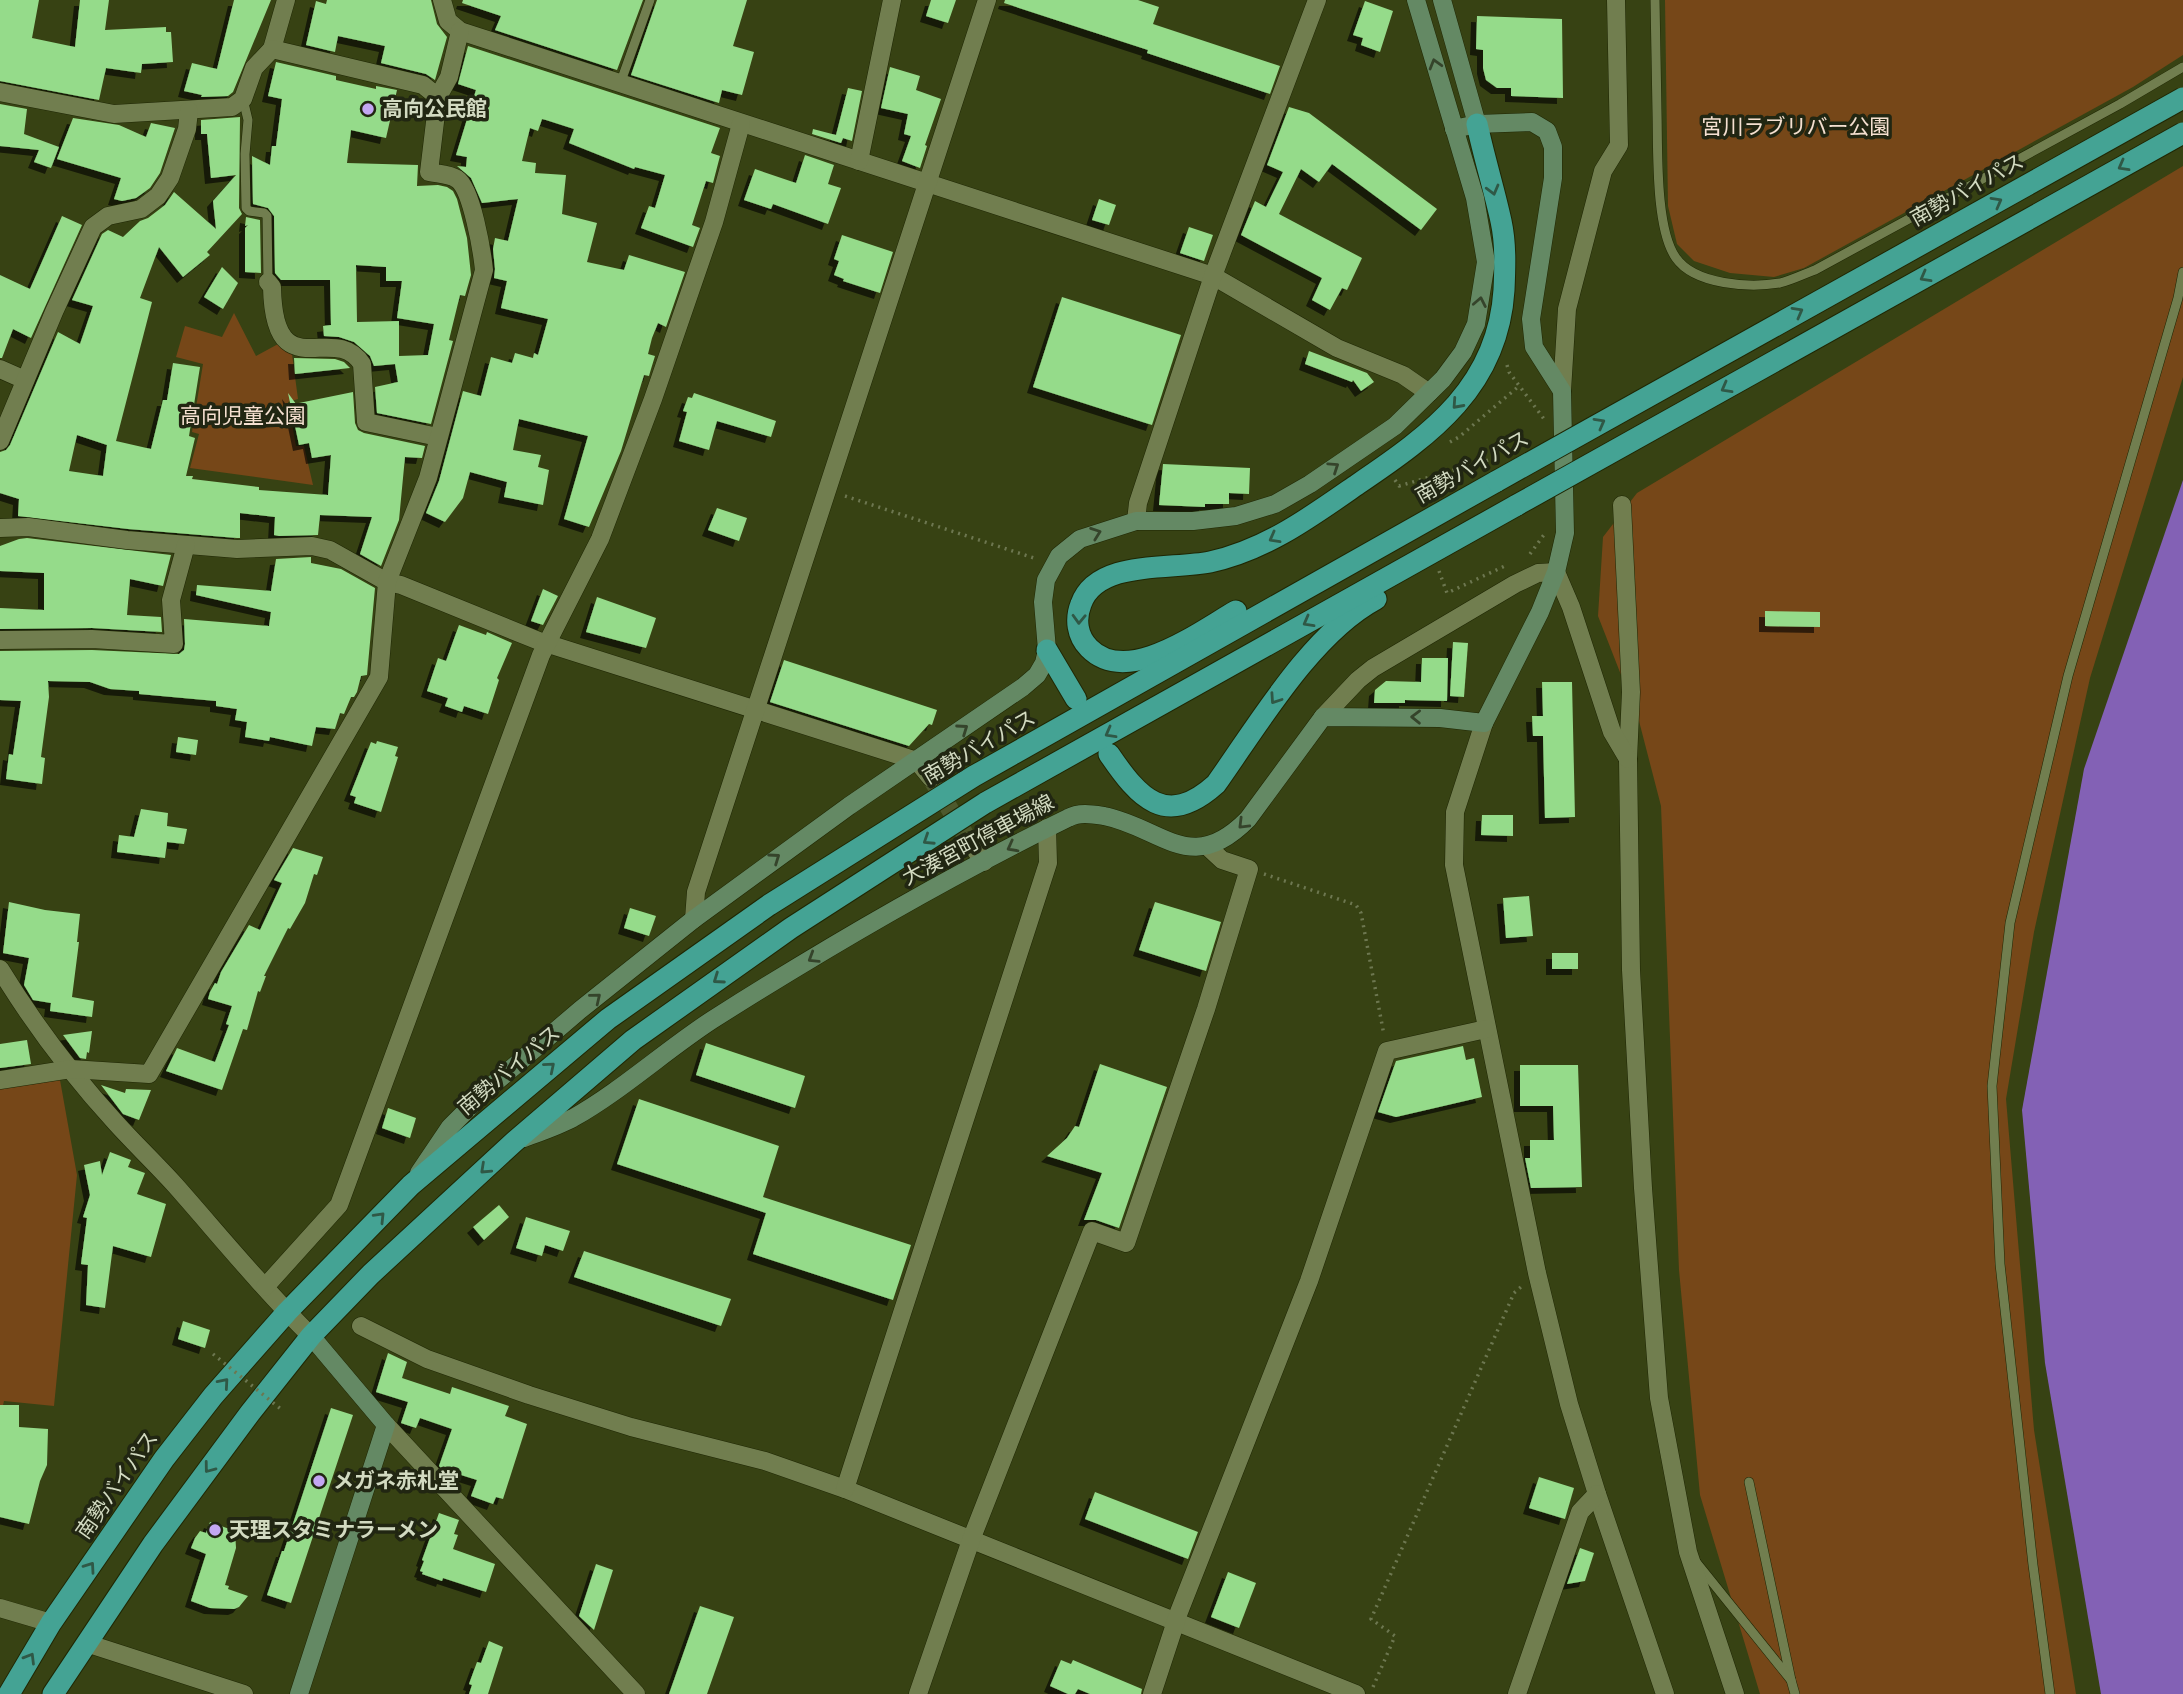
<svg xmlns="http://www.w3.org/2000/svg" width="2183" height="1694" viewBox="0 0 2183 1694" font-family="'Exo 2','Noto Sans JP',sans-serif">
<defs>
<filter id="shadow"><feDropShadow dx="-6" dy="6" stdDeviation="0" flood-color="#0009"/></filter>
</defs>
<rect width="100%" height="100%" fill="#374213"/>
<g fill="#764718">
<polygon points="1665,0 2183,0 2183,55 2133,87 1804,268 1774,277 1730,273 1694,261 1677,244 1668,206"/>
<polygon points="2183,166 2183,377 2090,678 2034,932 2006,1099 2034,1430 2076,1694 1760,1694 1700,1495 1679,1270 1661,806 1639,721 1598,616 1603,537 1637,493"/>
<polygon points="234,313 256,356 280,343 292,354 298,399 288,402 296,446 304,446 313,485 190,468 199,434 192,432 203,364 176,357 185,326 222,337"/>
<polygon points="60,1080 77,1175 54,1406 4,1401 0,1418 0,1088"/>
</g>
<polygon fill="#8361b5" points="2183,480 2183,1694 2101,1694 2045,1363 2022,1110 2084,769"/>
<g fill="#95db8a" fill-rule="evenodd" filter="url(#shadow)">
<polygon points="0,0 39,0 32,38 75,47 80,0 109,0 105,30 166,27 166,32 171,32 173,62 142,64 141,73 106,68 99,100 0,81"/>
<polygon points="234,0 271,0 233,92 228,96 201,97 202,95 184,91 192,63 217,69"/>
<polygon points="327,0 431,0 437,24 447,37 435,80 426,74 381,63 385,46 338,36 335,52 306,45 316,1 326,4"/>
<polygon points="463,0 643,0 617,70 495,30 501,16 462,3"/>
<polygon points="657,0 747,0 733,46 754,52 742,95 722,90 719,103 631,75"/>
<polygon points="931,0 956,0 948,23 926,16"/>
<polygon points="1005,0 1138,0 1159,7 1153,24 1280,66 1270,94 1147,53 1148,50 1004,3"/>
<polygon points="1365,1 1393,11 1380,52 1361,45 1363,38 1353,35"/>
<polygon points="1477,16 1562,19 1563,98 1511,96 1511,88 1497,88 1486,80 1483,68 1483,50 1476,49"/>
<polygon points="468,46 720,128 711,153 720,156 713,183 706,181 692,225 700,228 693,247 641,228 649,206 655,208 665,175 635,167 634,169 569,143 574,129 546,120 542,119 538,131 530,128 522,161 536,163 535,173 566,175 562,214 597,223 587,262 624,270 629,255 685,272 666,327 658,323 652,338 648,354 655,356 651,369 649,376 644,375 621,451 589,527 564,519 588,436 519,419 513,450 541,455 538,467 549,470 543,505 504,497 507,482 470,472 463,498 445,522 426,513 439,481 463,391 481,396 491,357 512,363 515,353 533,358 534,353 538,355 548,319 501,308 507,281 494,278 495,269 493,249 495,238 508,241 518,199 482,203 471,178 457,166 466,167 467,157 456,155 476,90 458,84"/>
<path d="M 276,62 L 336,76 L 336,80 L 376,89 L 376,86 L 397,90 L 386,138 L 351,130 L 347,163 L 418,165 L 417,186 L 438,185 L 447,187 L 453,191 L 457,199 L 467,238 L 471,275 L 465,296 L 460,295 L 449,340 L 453,341 L 431,424 L 377,413 L 375,387 L 398,382 L 395,364 L 374,366 L 370,356 L 354,342 L 339,337 L 324,336 L 323,326 L 331,325 L 330,280 L 281,280 L 275,273 L 274,216 L 268,208 L 253,204 L 252,156 L 270,165 L 272,146 L 276,146 L 282,99 L 268,96 ZM 356,265 L 386,267 L 386,281 L 402,281 L 397,318 L 434,324 L 428,355 L 399,356 L 399,321 L 357,322 Z"/>
<polygon points="890,67 920,76 916,90 941,99 925,145 927,146 920,168 902,161 911,136 904,134 908,114 881,108"/>
<polygon points="848,88 862,91 852,141 843,138 841,143 812,134 813,129 836,135"/>
<polygon points="0,104 27,109 24,134 59,147 51,168 34,162 39,150 0,146"/>
<polygon points="1289,107 1309,113 1437,209 1421,230 1332,164 1319,182 1301,169 1279,214 1362,258 1347,290 1342,288 1330,310 1312,300 1322,278 1241,235 1255,201 1266,207 1283,172 1267,165"/>
<path d="M 240,117 L 239,208 L 242,214 L 207,252 L 210,255 L 183,277 L 159,247 L 140,298 L 152,302 L 116,441 L 151,449 L 163,400 L 167,400 L 173,363 L 200,367 L 189,436 L 195,438 L 186,476 L 193,476 L 192,479 L 259,487 L 259,490 L 328,495 L 331,455 L 312,458 L 309,443 L 299,445 L 288,393 L 299,408 L 299,403 L 353,392 L 355,423 L 358,430 L 364,433 L 425,446 L 422,458 L 405,457 L 399,520 L 381,566 L 360,554 L 372,517 L 320,515 L 318,535 L 279,536 L 274,535 L 275,517 L 240,513 L 240,538 L 237,538 L 128,529 L 18,516 L 19,499 L 0,493 L 0,452 L 6,450 L 10,445 L 58,332 L 80,344 L 93,306 L 72,300 L 102,234 L 108,230 L 123,237 L 140,221 L 148,218 L 165,205 L 174,192 L 216,229 L 213,201 L 236,175 L 211,178 L 207,134 L 201,134 L 201,120 ZM 77,435 L 107,445 L 103,476 L 69,471 Z"/>
<polygon points="73,118 119,125 146,137 151,123 175,128 160,173 150,188 136,198 122,201 114,199 121,178 57,159"/>
<polygon points="805,155 834,165 828,184 841,188 828,224 773,204 771,209 744,200 755,169 796,183"/>
<polygon points="1099,199 1116,205 1109,225 1092,220"/>
<polygon points="62,216 82,225 31,338 13,329 2,358 0,358 0,275 30,289"/>
<polygon points="246,217 260,220 261,273 245,272 245,228 248,225 245,226"/>
<polygon points="1189,227 1213,235 1204,261 1180,253"/>
<polygon points="842,235 893,252 880,293 843,281 844,279 834,275 839,261 834,259"/>
<polygon points="222,267 238,283 223,309 204,297"/>
<polygon points="1062,297 1181,335 1152,425 1033,387"/>
<polygon points="1309,351 1367,373 1374,382 1361,391 1353,380 1352,382 1305,364"/>
<polygon points="294,358 335,359 344,362 350,368 295,374"/>
<polygon points="694,393 776,421 771,437 717,421 709,450 679,441 687,412 683,411 688,397 692,398"/>
<polygon points="1163,464 1250,468 1249,494 1229,493 1229,504 1205,504 1205,507 1159,505"/>
<polygon points="717,508 747,518 739,541 708,530"/>
<polygon points="27,538 171,555 163,586 130,579 127,615 161,617 162,632 92,628 0,629 0,608 44,610 44,573 0,571 0,546 19,539"/>
<polygon points="311,557 311,563 341,569 375,588 367,675 361,676 357,692 354,697 351,697 344,714 340,713 335,729 316,727 312,746 270,737 269,741 245,737 247,722 235,720 237,709 216,706 216,701 139,694 139,691 110,689 90,682 48,681 49,697 41,757 45,758 42,784 6,779 9,754 13,755 21,701 0,700 0,651 92,650 179,654 184,650 185,644 184,619 269,626 271,612 196,595 197,585 271,591 276,559"/>
<polygon points="543,589 558,596 543,625 531,621"/>
<polygon points="597,597 656,618 646,648 586,632"/>
<polygon points="1765,611 1820,612 1820,627 1765,626"/>
<polygon points="459,625 486,635 487,632 512,643 497,678 499,680 488,714 464,706 462,712 445,706 448,698 427,691 438,658 446,661"/>
<polygon points="1453,642 1468,643 1464,697 1450,696"/>
<polygon points="1422,658 1448,658 1447,701 1405,700 1405,703 1374,703 1375,690 1386,681 1421,682"/>
<polygon points="784,660 937,710 932,725 929,724 909,746 770,702"/>
<polygon points="1542,682 1572,682 1575,817 1545,818 1543,736 1533,736 1532,716 1543,716"/>
<polygon points="178,737 198,740 196,755 176,752"/>
<polygon points="377,741 398,747 395,756 398,757 381,812 354,803 356,797 350,795 371,742 376,744"/>
<polygon points="141,809 168,813 167,826 187,829 184,844 167,842 165,858 117,852 119,835 134,837"/>
<polygon points="1482,815 1513,815 1513,836 1481,835"/>
<polygon points="293,848 323,857 317,875 314,874 305,903 290,929 288,928 264,976 266,976 260,992 258,991 247,1030 243,1029 222,1090 166,1071 177,1048 215,1062 229,1025 226,1024 232,1006 208,999 210,992 215,983 217,984 221,972 249,925 260,930 282,883 274,880"/>
<polygon points="1529,896 1533,936 1506,938 1503,898"/>
<polygon points="9,902 45,910 80,914 77,942 79,942 72,997 94,1001 92,1017 50,1011 51,1003 33,1000 24,985 29,958 3,953"/>
<polygon points="1155,902 1221,922 1206,971 1139,950"/>
<polygon points="630,908 656,916 649,936 624,928"/>
<rect x="1552" y="953" width="26" height="16"/>
<polygon points="92,1031 89,1053 87,1052 86,1059 80,1058 63,1035"/>
<polygon points="27,1040 31,1064 0,1068 0,1044"/>
<polygon points="706,1043 805,1076 795,1108 696,1075"/>
<polygon points="1463,1046 1466,1060 1474,1058 1482,1097 1396,1117 1378,1112 1396,1061"/>
<polygon points="1100,1064 1167,1087 1119,1228 1096,1220 1084,1220 1102,1173 1047,1156 1067,1138 1075,1126 1079,1127"/>
<polygon points="1520,1065 1578,1065 1582,1187 1531,1188 1525,1158 1530,1158 1530,1140 1554,1140 1553,1106 1520,1106"/>
<polygon points="101,1085 125,1093 126,1089 151,1090 139,1120 123,1114"/>
<polygon points="639,1099 779,1146 763,1197 911,1245 893,1300 753,1254 766,1213 617,1164"/>
<polygon points="388,1108 416,1118 410,1138 382,1128"/>
<polygon points="110,1152 131,1160 128,1167 145,1173 137,1194 166,1204 151,1257 113,1246 105,1308 86,1305 88,1265 81,1264 87,1218 83,1217 90,1195 84,1165 100,1161 102,1175"/>
<polygon points="499,1205 509,1217 484,1240 473,1227"/>
<polygon points="526,1217 570,1231 563,1251 545,1245 542,1256 516,1248"/>
<polygon points="584,1251 731,1299 721,1326 574,1277"/>
<polygon points="183,1321 210,1330 205,1348 178,1339"/>
<polygon points="388,1353 407,1362 402,1378 450,1394 452,1387 509,1406 505,1416 527,1424 503,1499 496,1497 493,1504 471,1496 477,1480 442,1469 439,1466 452,1429 420,1418 416,1428 401,1423 408,1402 376,1392"/>
<polygon points="0,1405 19,1405 19,1427 48,1429 47,1465 40,1481 29,1524 0,1517"/>
<polygon points="331,1408 353,1415 291,1603 267,1595 282,1551 284,1551"/>
<polygon points="1539,1477 1574,1488 1565,1519 1529,1508"/>
<polygon points="1095,1492 1198,1532 1188,1559 1085,1519"/>
<polygon points="439,1513 459,1520 454,1534 458,1535 453,1549 495,1564 486,1592 443,1578 442,1581 422,1574 423,1572 420,1571 424,1561 422,1560"/>
<polygon points="210,1522 235,1531 236,1548 225,1585 229,1586 228,1589 248,1596 239,1607 234,1609 210,1608 191,1601 206,1554 191,1548 195,1538 200,1531 206,1533"/>
<polygon points="1580,1548 1594,1553 1585,1581 1567,1584"/>
<polygon points="596,1564 613,1570 594,1630 579,1616"/>
<polygon points="1228,1572 1256,1583 1239,1628 1211,1617"/>
<polygon points="700,1606 734,1617 707,1694 669,1694"/>
<polygon points="489,1641 503,1647 488,1694 469,1694 472,1685 469,1684 477,1662 481,1663"/>
<polygon points="1061,1660 1071,1664 1073,1660 1142,1689 1141,1694 1090,1694 1078,1689 1075,1694 1068,1694 1050,1686"/>
</g>
<g fill="none" stroke-linecap="round" stroke-linejoin="round">
<polyline stroke="#4e592d" stroke-width="18" stroke-dasharray="18 9" stroke-linecap="butt" points="931,778 969,841"/>
<g stroke="#1f2704" stroke-width="10">
<g id="lane">
<path d="M 1655,0 C 1656,37 1656,75 1657,112 C 1658,148 1655,229 1676,258 C 1695,285 1750,288 1780,283 C 1792,280 1804,274 1815,270 L 2120,104 L 2183,67"/>
<polyline points="620,84 650,0"/>
<polyline points="243,99 248,120 245,154 246,208 249,211 264,213 267,216 268,282"/>
<polyline points="1749,1482 1791,1680"/>
<polyline points="1696,1562 1791,1680 1795,1694"/>
<polyline points="2050,1694 2033,1565 2000,1264 1992,1086 2010,923 2068,676 2178,298 2183,272"/>
</g>
</g>
<g stroke="#1f2704" stroke-width="19">
<g id="street">
<polyline points="442,0 448,21 460,31 1213,276 1337,348 1403,375 1429,393"/>
<polyline points="272,49 286,0"/>
<polyline points="0,92 114,114 232,107 243,99 254,68 272,49 423,85 438,97"/>
<polyline points="859,161 892,0"/>
<path d="M 268,282 L 272,287 C 274,391 334,320 362,364 L 366,422 L 438,437"/>
<polyline points="0,369 25,380"/>
<polyline points="1562,391 1567,309 1603,171 1619,145 1616,0"/>
<polyline points="0,441 54,312 93,227 108,216 141,209 158,196 170,178 187,129 189,111"/>
<polyline points="1622,505 1631,692 1628,759 1631,970 1643,1188 1659,1398 1688,1552 1735,1694"/>
<polyline points="1136,521 1138,503 1213,276 1317,0"/>
<polyline points="0,528 28,527 127,540 237,549 312,546 330,550 387,582 401,585 539,641 917,761 931,778"/>
<polyline points="0,640 92,639 174,644 171,600 186,545"/>
<polyline points="1323,717 1358,680 1373,668 1515,584 1538,573 1556,572 1571,607 1612,732 1628,759"/>
<polyline points="1484,723 1455,812 1454,865 1537,1273 1569,1404 1597,1494 1665,1694"/>
<polyline points="969,841 984,862"/>
<polyline points="694,919 696,892 987,0"/>
<path d="M 0,969 C 33,1023 73,1076 116,1123 C 135,1144 156,1164 175,1185 C 220,1236 263,1289 311,1336"/>
<path d="M 0,1080 L 71,1069 L 149,1074 L 379,677 L 387,582 L 428,478 L 484,270 C 482,251 472,189 457,179 C 449,174 438,174 429,172 L 438,97 L 449,77 L 460,31"/>
<polyline points="265,1287 339,1205 541,655 600,539 653,399 714,222 741,124"/>
<polyline points="361,1326 427,1359 529,1395 631,1427 765,1461 845,1489 1356,1694"/>
<polyline points="386,1425 636,1694"/>
<polyline points="845,1489 1048,863 1047,828"/>
<polyline points="0,1608 51,1623"/>
<polyline points="86,1643 244,1694"/>
<polyline points="918,1694 971,1540 1092,1231 1126,1243 1206,1009 1249,869 1222,860 1207,846"/>
<polyline points="1152,1694 1179,1612 1309,1281 1387,1051 1486,1029"/>
<polyline points="1517,1694 1580,1512 1597,1494"/>
</g>
</g>
<g stroke="#1f2704" stroke-width="19">
<g id="secondary">
<polyline points="1442,0 1477,124"/>
<path d="M 524,1138 C 540,1132 558,1126 573,1118 C 621,1091 666,1050 712,1020 C 827,947 945,878 1068,818 C 1079,812 1091,814 1104,816 C 1163,828 1191,877 1248,819 L 1323,717 L 1440,718 L 1484,723 L 1540,612 L 1556,572 L 1565,533 L 1562,391 L 1534,347 L 1531,319 L 1553,178 L 1553,147 L 1547,131 L 1532,122 L 1477,124 L 1454,129"/>
<polyline points="419,1173 450,1127 490,1087 580,1010 694,919 849,806 1023,687 1037,675 1044,663 1047,650 1043,602 1046,580 1059,556 1080,539 1136,521 1193,521 1236,516 1275,504 1310,484 1395,426 1443,379 1463,352 1476,324 1486,262 1475,198 1416,0"/>
<polyline points="299,1694 386,1425 311,1336"/>
</g>
</g>
<g stroke="#1f2704" stroke-width="23">
<g id="highway">
<path d="M 1236,611 C 1199,632 1127,687 1089,648 C 1077,636 1075,619 1081,604 C 1097,559 1172,570 1210,562 C 1266,550 1312,516 1358,484 C 1432,434 1498,386 1504,290 C 1505,267 1506,244 1501,221 C 1494,189 1484,157 1477,124"/>
<polyline points="1047,650 1076,699"/>
<path d="M 1109,754 C 1139,798 1166,829 1216,784 C 1258,725 1311,634 1376,599"/>
<polyline points="9,1694 51,1623 164,1459 213,1396 287,1312 411,1185 608,1019 769,905 974,776 1497,481"/>
<polyline points="53,1694 153,1544 250,1413 311,1336 371,1274 514,1142 633,1040 791,928 985,803 1517,505"/>
</g>
</g>
<g stroke="#6d7750" stroke-width="3.5" stroke-dasharray="2 5" stroke-linecap="butt">
<polyline points="1507,365 1509,372 1544,419"/>
<polyline points="1450,442 1459,437 1519,386"/>
<polyline points="1395,480 1399,486 1492,459"/>
<polyline points="845,496 1037,559"/>
<polyline points="1530,554 1546,532"/>
<polyline points="1439,571 1447,593 1507,565"/>
<polyline points="1264,874 1356,905 1361,913 1384,1035"/>
<polyline points="1373,1687 1395,1636 1371,1619 1514,1293 1522,1286"/>
</g>
<use href="#lane" stroke="#717e4f" stroke-width="9"/>
<use href="#street" stroke="#717e4f" stroke-width="18"/>
<use href="#secondary" stroke="#648964" stroke-width="18"/>
<use href="#highway" stroke="#44a394" stroke-width="21"/>
<g stroke="#1f2704" stroke-width="23" stroke-linecap="butt">
<g id="highway-bridge">
<polyline points="1497,481 2183,98"/>
<polyline points="1517,505 2183,133"/>
</g>
</g>
<polyline stroke="#6d7750" stroke-width="3.5" stroke-dasharray="2 5" stroke-linecap="butt" points="213,1354 282,1410"/>
<use href="#highway-bridge" stroke="#44a394" stroke-width="21"/>
</g>
<defs><path id="oneway-chevron" d="M-2-3.5L2.5 0L-2 3.5" fill="none" stroke-width="1.6" stroke-linecap="round" stroke-linejoin="round" transform="scale(1.75)"/></defs>
<g stroke="#35442b">
<use href="#oneway-chevron" transform="translate(1435 64) rotate(-106)"/>
<use href="#oneway-chevron" transform="translate(1480 302) rotate(-79)"/>
<use href="#oneway-chevron" transform="translate(1334 467) rotate(-34)"/>
<use href="#oneway-chevron" transform="translate(1096 533) rotate(-20)"/>
<use href="#oneway-chevron" transform="translate(1416 717) rotate(-179)"/>
<use href="#oneway-chevron" transform="translate(963 729) rotate(-35)"/>
<use href="#oneway-chevron" transform="translate(1243 824) rotate(135)"/>
<use href="#oneway-chevron" transform="translate(1012 847) rotate(152)"/>
<use href="#oneway-chevron" transform="translate(775 858) rotate(-35)"/>
<use href="#oneway-chevron" transform="translate(813 958) rotate(148)"/>
<use href="#oneway-chevron" transform="translate(596 998) rotate(-39)"/>
</g>
<g stroke="#2f5846">
<use href="#oneway-chevron" transform="translate(2123 166) rotate(151)"/>
<use href="#oneway-chevron" transform="translate(1493 190) rotate(75)"/>
<use href="#oneway-chevron" transform="translate(1997 202) rotate(-29)"/>
<use href="#oneway-chevron" transform="translate(1925 277) rotate(151)"/>
<use href="#oneway-chevron" transform="translate(1798 312) rotate(-29)"/>
<use href="#oneway-chevron" transform="translate(1726 388) rotate(151)"/>
<use href="#oneway-chevron" transform="translate(1457 404) rotate(132)"/>
<use href="#oneway-chevron" transform="translate(1600 423) rotate(-29)"/>
<use href="#oneway-chevron" transform="translate(1274 538) rotate(151)"/>
<use href="#oneway-chevron" transform="translate(1079 619) rotate(92)"/>
<use href="#oneway-chevron" transform="translate(1308 622) rotate(151)"/>
<use href="#oneway-chevron" transform="translate(1275 699) rotate(124)"/>
<use href="#oneway-chevron" transform="translate(1110 733) rotate(151)"/>
<use href="#oneway-chevron" transform="translate(928 840) rotate(147)"/>
<use href="#oneway-chevron" transform="translate(718 979) rotate(145)"/>
<use href="#oneway-chevron" transform="translate(550 1067) rotate(-40)"/>
<use href="#oneway-chevron" transform="translate(485 1169) rotate(137)"/>
<use href="#oneway-chevron" transform="translate(380 1217) rotate(-46)"/>
<use href="#oneway-chevron" transform="translate(224 1383) rotate(-49)"/>
<use href="#oneway-chevron" transform="translate(209 1468) rotate(127)"/>
<use href="#oneway-chevron" transform="translate(90 1567) rotate(-55)"/>
<use href="#oneway-chevron" transform="translate(30 1658) rotate(-59)"/>
</g>
<g fill="#c3a7f2" stroke="#212612" stroke-width="2.5">
<circle cx="368" cy="109" r="7"/>
<circle cx="319" cy="1481" r="7"/>
<circle cx="215" cy="1530" r="7"/>
</g>
<g text-anchor="middle" stroke-width="7" stroke-linejoin="round" paint-order="stroke">
<g font-size="21" font-weight="bold" fill="#d2dac1" stroke="#212612" text-anchor="start">
<text x="382" y="116">高向公民館</text>
<text x="333" y="1488">メガネ赤札堂</text>
<text x="229" y="1537">天理スタミナラーメン</text>
</g>
<g font-size="21" fill="#f5e0d0" stroke="#212612">
<text x="1796" y="134">宮川ラブリバー公園</text>
<text x="243" y="423">高向児童公園</text>
</g>
<g font-size="21" fill="#d2dac1" stroke="#212612">
<text transform="translate(1967 190) rotate(-29)" y="7">南勢バイパス</text>
<text transform="translate(1472 467) rotate(-29)" y="7">南勢バイパス</text>
<text transform="translate(979 747) rotate(-30)" y="7">南勢バイパス</text>
<text transform="translate(978 840) rotate(-28)" y="7">大湊宮町停車場線</text>
<text transform="translate(509 1070) rotate(-40)" y="7">南勢バイパス</text>
<text transform="translate(117 1485) rotate(-55)" y="7">南勢バイパス</text>
</g>
</g>
</svg>
